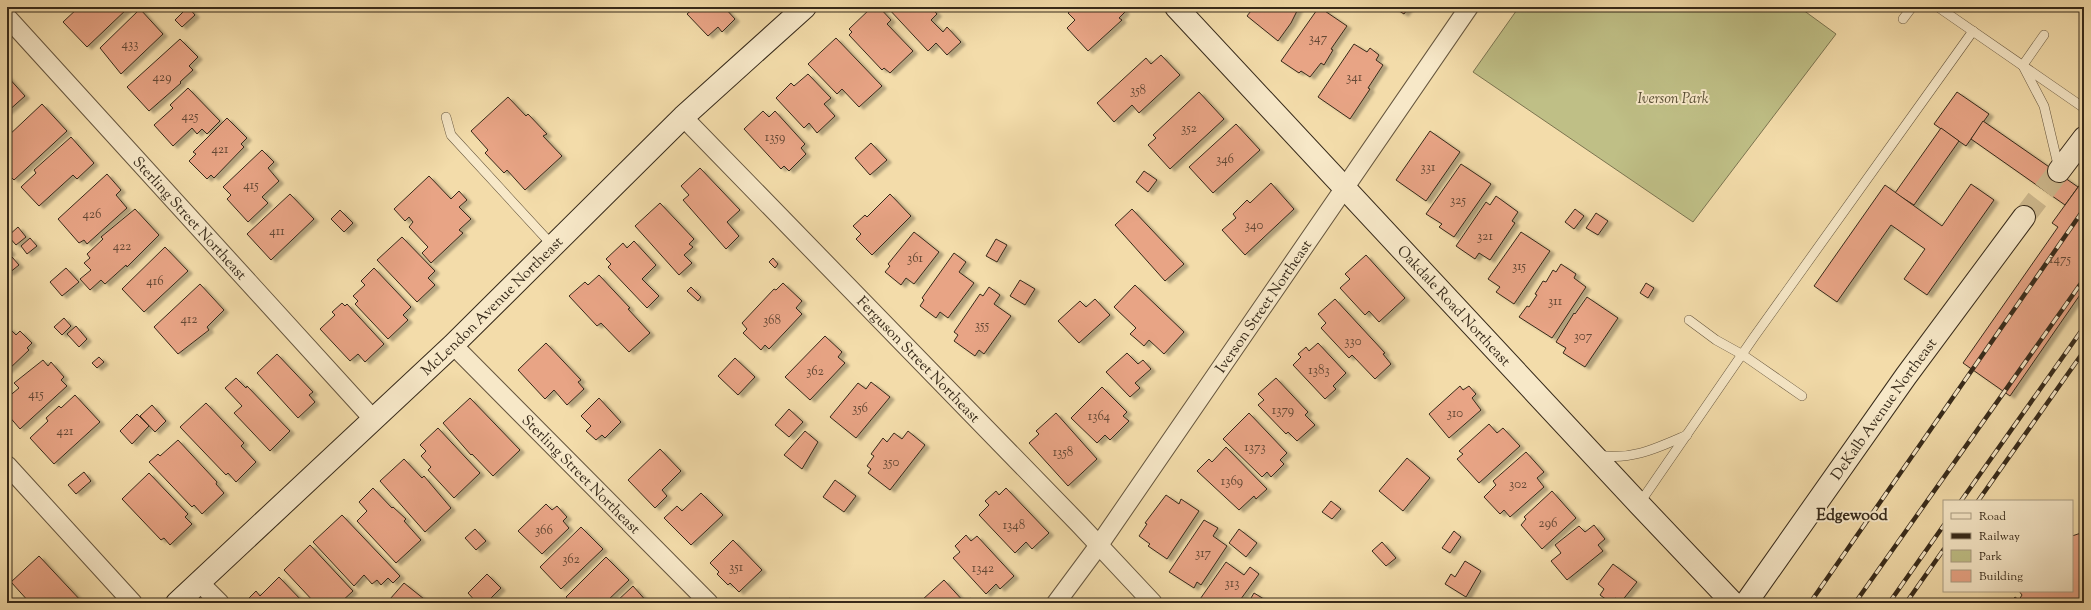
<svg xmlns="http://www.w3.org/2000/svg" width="2091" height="610" viewBox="0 0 2091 610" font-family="'Sorts Mill Goudy',serif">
<defs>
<filter id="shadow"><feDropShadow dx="4.5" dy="2.5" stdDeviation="1" flood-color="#0004"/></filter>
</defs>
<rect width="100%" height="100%" fill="#f3dcaa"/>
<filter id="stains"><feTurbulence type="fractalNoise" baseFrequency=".005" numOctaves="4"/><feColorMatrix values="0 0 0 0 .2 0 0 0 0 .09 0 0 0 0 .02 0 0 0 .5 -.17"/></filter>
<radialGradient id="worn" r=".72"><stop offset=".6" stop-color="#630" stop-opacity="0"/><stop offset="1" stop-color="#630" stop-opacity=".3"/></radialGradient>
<polygon fill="#bfbf86" stroke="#7b7450" points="1519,7 1799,7 1836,34 1693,222 1473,72"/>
<g fill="#e8a485" stroke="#372a1a" filter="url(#shadow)">
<polygon points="79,7 129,7 87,47 63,22"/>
<polygon points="188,7 195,15 182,27 175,20"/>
<polygon points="695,7 724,7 735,19 722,32 718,27 708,36 687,14"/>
<polygon points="872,7 879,7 891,20 887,24 913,51 890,73 884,68 882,70 849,35 852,32 849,29"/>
<polygon points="887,7 931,7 937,14 931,20 943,32 947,27 961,42 947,55 936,43 928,51"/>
<polygon points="1075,7 1121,7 1125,12 1119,18 1122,20 1088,51 1067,28 1075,20 1068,13"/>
<polygon points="1254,7 1299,7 1291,23 1278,41 1247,16"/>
<polygon points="1319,7 1347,26 1331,49 1333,50 1324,65 1321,63 1310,77 1301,71 1299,73 1281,61"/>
<polygon points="1393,7 1409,7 1404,14"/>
<polygon points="140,9 163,34 121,74 100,48"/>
<polygon points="836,38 882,86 859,107 842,89 837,94 808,64"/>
<polygon points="180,39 198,57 189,66 193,70 180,82 181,83 149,111 127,87"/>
<polygon points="1354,44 1367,52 1370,48 1379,55 1376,60 1383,65 1368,88 1370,89 1350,119 1318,97"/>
<polygon points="1161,55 1180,75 1139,113 1132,105 1114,122 1097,103 1146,58 1151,64"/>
<polygon points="808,74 831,98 824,104 835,116 817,133 809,123 804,128 776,98 791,83 794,86"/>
<polygon points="7,76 25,96 7,112"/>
<polygon points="188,88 220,121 207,134 202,129 197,134 192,128 173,146 154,125 173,108 170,105"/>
<polygon points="1199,92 1224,119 1170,169 1148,145 1156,138 1153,135"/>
<polygon points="1957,92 1989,114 1966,146 1934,124"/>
<polygon points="508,97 526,116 528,114 547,134 543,136 562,156 525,190 507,170 504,173 485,153 488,150 471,131"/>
<polygon points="42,104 67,131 14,180 7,173 7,137"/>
<polygon points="763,111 769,117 775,111 805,144 801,148 806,154 789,171 784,166 781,169 744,129"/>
<polygon points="227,118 247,138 241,144 244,147 214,178 211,175 207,179 189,161 196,154 193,152"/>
<polygon points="1983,121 2078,187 2065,205 1971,139"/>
<polygon points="1236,124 1260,150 1213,193 1189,167"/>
<polygon points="1941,128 1959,141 1914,205 1895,193"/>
<polygon points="1430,131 1460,152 1426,201 1396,180"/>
<polygon points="71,137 94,163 77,179 73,175 39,206 21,187 36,173 34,170"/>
<polygon points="871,143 887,160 870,175 855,158"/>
<polygon points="262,150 274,162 268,168 279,181 262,197 268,203 248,222 227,199 231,195 223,187"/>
<polygon points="1461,164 1491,184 1454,237 1439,227 1442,224 1426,214"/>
<polygon points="700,168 740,210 727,222 739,236 726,249 683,200 689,195 681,186"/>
<polygon points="1144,171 1157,180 1148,192 1136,182"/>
<polygon points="107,174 121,190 116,195 127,208 87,244 84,240 79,243 58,219"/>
<polygon points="429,176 451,199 459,191 467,200 459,207 471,219 459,230 463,233 431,263 422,253 428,247 409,227 413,222 409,217 405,221 394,209"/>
<polygon points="2084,179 2084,289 2010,396 1963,363 2058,227 2052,223"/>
<polygon points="1271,183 1294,209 1245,255 1222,230 1236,218 1233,214 1247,200 1250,203"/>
<polygon points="1971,184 1994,200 1927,295 1904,279 1925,249 1891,225 1837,302 1814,286 1885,185 1942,226"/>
<polygon points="290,194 314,219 271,260 247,234"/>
<polygon points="890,194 911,216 872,255 856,239 861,234 853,226 865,215 867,217"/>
<polygon points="1496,196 1518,212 1512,221 1515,223 1490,260 1479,253 1475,259 1456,246 1486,202 1490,205"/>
<polygon points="660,203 694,239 689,244 693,247 684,255 692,263 679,275 635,226"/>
<polygon points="135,209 159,235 127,267 126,265 105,284 101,280 90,290 80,279 91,270 84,263 90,258 87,254 103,239 101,237"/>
<polygon points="1132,209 1184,264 1165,281 1115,225"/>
<polygon points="1575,209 1584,216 1574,229 1565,222"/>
<polygon points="340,210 353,223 344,232 331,219"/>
<polygon points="1596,213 1608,221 1598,235 1586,228"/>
<polygon points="18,227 26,237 16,245 8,236"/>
<polygon points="914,232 939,252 914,284 906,278 901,285 885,272 890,266 888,264"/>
<polygon points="1521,232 1550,251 1514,304 1496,292 1500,287 1488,279"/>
<polygon points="402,237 435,271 428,278 435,285 417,302 377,260"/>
<polygon points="30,238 37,246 27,254 21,246"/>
<polygon points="996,239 1007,245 997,262 986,256"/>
<polygon points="634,241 656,265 642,279 659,296 647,308 608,267 611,264 606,259 623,243 627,248"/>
<polygon points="165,247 188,271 144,312 122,289"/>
<polygon points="7,248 11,252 7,256"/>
<polygon points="954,253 966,262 959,272 974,283 948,318 940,312 936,318 920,306 924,300 922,298"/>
<polygon points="1366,255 1405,298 1379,322 1369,311 1365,315 1340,288 1350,279 1345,274"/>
<polygon points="12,257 19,265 9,273 7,271 7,261"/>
<polygon points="773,258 778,264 775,268 769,262"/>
<polygon points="1561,264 1576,274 1574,278 1586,287 1552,338 1519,317 1527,306 1529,307 1537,295 1535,294 1543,281 1546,282 1553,270 1556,272"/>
<polygon points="66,268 79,282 62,296 50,282"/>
<polygon points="374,268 411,307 403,315 408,320 388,339 355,304 358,301 353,296 365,285 361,281"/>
<polygon points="599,275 630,308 628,309 650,333 629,352 601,323 597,326 569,296 585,282 588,285"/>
<polygon points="1020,280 1035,289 1025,305 1010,296"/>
<polygon points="783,283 802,301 796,308 802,314 769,349 765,345 761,350 743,333 747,329 742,323 774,289 776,290"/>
<polygon points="1646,283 1654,288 1648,298 1640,293"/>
<polygon points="200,284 224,310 207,327 209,330 178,354 154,327"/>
<polygon points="1135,285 1184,332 1164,354 1149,340 1144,346 1135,338 1130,334 1136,328 1114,307"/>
<polygon points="691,287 701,297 698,301 687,291"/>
<polygon points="989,287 1000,295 994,304 1011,316 984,354 979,350 975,356 954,341 958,335 954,332 980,294 983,296"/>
<polygon points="1587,297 1618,318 1585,367 1563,353 1566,348 1556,342 1574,313 1575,314"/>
<polygon points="1095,299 1110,315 1079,343 1058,321 1080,301 1086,307"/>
<polygon points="1335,299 1385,353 1383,354 1391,364 1375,379 1352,355 1349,358 1321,328 1326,323 1318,314"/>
<polygon points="342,303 345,306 347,304 384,344 365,362 358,354 350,361 320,329 335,315 332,312"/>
<polygon points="64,318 71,326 62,335 54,327"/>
<polygon points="76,326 87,339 79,347 67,334"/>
<polygon points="9,328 16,335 20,331 32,343 27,348 29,350 7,371 7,330"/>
<polygon points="825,336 842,352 838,357 845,363 810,400 785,377"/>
<polygon points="546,343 581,380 578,382 584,389 567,405 554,390 545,399 518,370"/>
<polygon points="1318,343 1346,373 1333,386 1336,389 1325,399 1293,365 1301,357 1298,354 1306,347 1309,351"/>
<polygon points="1127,353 1138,364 1143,360 1151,369 1135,383 1140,388 1130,397 1106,372"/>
<polygon points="277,354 313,392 309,395 315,402 298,418 257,373"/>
<polygon points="99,357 104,362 97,368 92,363"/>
<polygon points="735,358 755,377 738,395 718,376"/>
<polygon points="43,360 48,366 51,362 64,377 61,380 67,386 20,429 7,414 7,398 19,388 14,383"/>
<polygon points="236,378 246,388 247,386 290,431 270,451 234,413 242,406 225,388"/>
<polygon points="1276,378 1308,412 1305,415 1315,425 1297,441 1288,432 1286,434 1258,405 1264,400 1258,394"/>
<polygon points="871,382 890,397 856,438 830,417 858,383 866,389"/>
<polygon points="1460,386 1463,390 1469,386 1476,394 1472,398 1481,410 1449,438 1429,414"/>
<polygon points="1102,387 1127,412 1123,416 1129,421 1110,440 1105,435 1097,443 1071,418"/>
<polygon points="75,395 100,422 54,464 30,438 48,421 46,418 59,406 61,408"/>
<polygon points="470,398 520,450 493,476 472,454 471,455 443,423"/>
<polygon points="599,398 621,422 605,438 602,435 596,440 586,431 591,426 581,416"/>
<polygon points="206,403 244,443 241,446 256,462 236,482 228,473 226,475 180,427"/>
<polygon points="152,405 166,421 155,432 140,416"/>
<polygon points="789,409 803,422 789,437 775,425"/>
<polygon points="1056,413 1097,459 1068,486 1029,443 1039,434 1036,431"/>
<polygon points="1249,413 1287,453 1280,460 1284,464 1271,477 1267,472 1262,477 1223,439"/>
<polygon points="137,414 149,426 132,444 120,431"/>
<polygon points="1489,424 1497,433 1503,428 1520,446 1479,483 1457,459 1463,454 1459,451"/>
<polygon points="438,428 480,473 454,498 428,470 431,467 421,456 426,451 420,445"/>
<polygon points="805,431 818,442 802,469 784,455"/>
<polygon points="908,431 925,445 890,490 868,473 871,469 867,466 874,456 871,454 883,438 887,442 894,433 902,439"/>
<polygon points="178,440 217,482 216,484 224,493 202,514 194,505 192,507 149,462 158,454 160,456"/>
<polygon points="1226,447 1267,489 1256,499 1254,496 1239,510 1197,471 1209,459 1212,462"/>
<polygon points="660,449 681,471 662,490 667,496 655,508 628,480"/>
<polygon points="1526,452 1544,472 1537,478 1544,487 1510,517 1504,510 1500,514 1484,497 1496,485 1493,481"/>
<polygon points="1407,458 1430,478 1403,511 1379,491"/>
<polygon points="404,459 422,478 424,476 451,508 425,532 380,481"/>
<polygon points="84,472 91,481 76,494 68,485"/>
<polygon points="149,473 188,514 185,517 192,524 170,545 164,538 161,540 122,499"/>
<polygon points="835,480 856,496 844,512 823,497"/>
<polygon points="373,488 392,508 393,507 406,519 404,521 421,540 396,563 357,521 367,511 359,502"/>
<polygon points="1006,488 1049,533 1032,549 1026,542 1015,553 979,515 989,505 985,501 996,491 999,495"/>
<polygon points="1552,491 1576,518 1542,549 1521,525 1526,519 1524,517"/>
<polygon points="701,493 723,515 691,545 664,518 677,506 682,511"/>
<polygon points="1166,495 1179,504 1181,499 1199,511 1167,559 1148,546 1150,544 1139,536 1147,524 1145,523"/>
<polygon points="1331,501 1341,509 1332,519 1322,512"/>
<polygon points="546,504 552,510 557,506 567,517 563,521 569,528 542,554 518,531"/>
<polygon points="342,515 400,576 393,583 388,578 381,585 377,580 372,584 364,575 354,586 313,542"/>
<polygon points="1204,520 1218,528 1213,536 1227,546 1201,585 1197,582 1194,588 1169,572"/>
<polygon points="1594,525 1605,539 1598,545 1603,551 1567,580 1551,561 1561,553 1555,545 1579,526 1585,532"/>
<polygon points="581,527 603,549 561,589 540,567"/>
<polygon points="475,529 486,541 476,550 465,538"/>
<polygon points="1239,529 1257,543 1246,557 1229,543"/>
<polygon points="1454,531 1461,537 1450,553 1442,548"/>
<polygon points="2084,532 2084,603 2010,603 2015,597 2019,600 2022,595 2019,591 2072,591 2072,536"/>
<polygon points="966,535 971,541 977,536 1014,576 1000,589 996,584 986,594 953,558 960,552 955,546"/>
<polygon points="733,540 762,570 739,592 730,583 728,585 717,574 719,572 710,563"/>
<polygon points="1382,542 1396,558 1386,566 1372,551"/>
<polygon points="310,545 353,591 340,603 315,603 284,570"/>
<polygon points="39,556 83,603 30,603 11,582"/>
<polygon points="606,557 629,580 605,603 567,603 569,600 566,597"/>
<polygon points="1465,561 1481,571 1466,597 1445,584 1451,574 1455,577"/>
<polygon points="1226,562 1244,575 1250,567 1259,574 1238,603 1200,603 1198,602"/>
<polygon points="1613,564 1637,582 1621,602 1615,598 1611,603 1600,595 1604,589 1598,584"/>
<polygon points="487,574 501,588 486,603 477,603 468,593"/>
<polygon points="279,577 304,603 252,603 248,599 256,591 260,596"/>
<polygon points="944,580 965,603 971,598 976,603 925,603 922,600"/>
<polygon points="404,583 424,599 421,603 395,603 390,599"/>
<polygon points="633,586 648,603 615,603"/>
<polygon points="1254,593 1259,596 1270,603 1243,603 1245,601 1248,603"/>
<polygon points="790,598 794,603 784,603"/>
<polygon points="1647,598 1648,599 1654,603 1644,603"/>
</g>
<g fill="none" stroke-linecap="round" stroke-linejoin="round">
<polyline stroke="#cdb88d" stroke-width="22" stroke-dasharray="22 11" stroke-linecap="butt" points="2024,217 2059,171"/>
<g stroke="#66563e" stroke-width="10">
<g id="lane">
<polyline points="1938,7 2084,108"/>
<polyline points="1903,19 1912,7"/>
<polyline points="2023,65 2044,35"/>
<polyline points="2023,66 2044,106 2059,169"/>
<polyline points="446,117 451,135 553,246"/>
<polyline points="1689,320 1716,340 1743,355 1802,396"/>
<path d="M 1598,455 C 1631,461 1657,448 1687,435"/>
<polyline points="1639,504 1754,337 1973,31"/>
</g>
</g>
<g stroke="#66563e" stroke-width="20">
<g id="street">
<path id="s1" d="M 7,17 L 374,420"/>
<path id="s2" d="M 683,117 L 1079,524 L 1153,603"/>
<path id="s3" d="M 453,345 L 709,603"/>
<polyline points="7,465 133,603"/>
<polyline points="199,582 220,603"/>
<path id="s4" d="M 1056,603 L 1099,545 L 1469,7"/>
</g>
</g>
<g stroke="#372a1a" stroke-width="24">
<g id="secondary">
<path id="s5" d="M 1176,7 L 1639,504 L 1733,603"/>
<polyline points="2059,171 2084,138"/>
<path id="s6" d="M 177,603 L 453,345 L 683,117 L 805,7"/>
<path id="s7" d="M 1746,603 L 1906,376 L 2024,217"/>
</g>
</g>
<use href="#lane" stroke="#f7e8c8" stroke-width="9"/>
<use href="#street" stroke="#f7e8c8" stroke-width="18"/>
<use href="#secondary" stroke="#f7e8c8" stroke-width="22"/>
<g stroke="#372a1a" stroke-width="4.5">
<g id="rail">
<polyline points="1961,501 2084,327"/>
<polyline points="1978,501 2084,351"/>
<polyline points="1810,603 2084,209"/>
<polyline points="1855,603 2084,279"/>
<polyline points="1889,603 1944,525"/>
<polyline points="1906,603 1944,549"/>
</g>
</g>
<use href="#rail" stroke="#f7e8c8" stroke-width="3" stroke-dasharray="9" stroke-linecap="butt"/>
</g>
<g text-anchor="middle" stroke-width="4" stroke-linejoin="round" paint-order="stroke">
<g font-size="13" fill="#634835">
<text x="1318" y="42">347</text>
<text x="130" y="48">433</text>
<text x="162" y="81">429</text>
<text x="1354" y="81">341</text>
<text x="1138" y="94">358</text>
<text x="190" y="120">425</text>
<text x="1189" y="132">352</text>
<text x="775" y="141">1359</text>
<text x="220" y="153">421</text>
<text x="1225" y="163">346</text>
<text x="1428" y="171">331</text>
<text x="251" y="189">415</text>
<text x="1458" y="204">325</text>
<text x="92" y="218">426</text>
<text x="1254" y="229">340</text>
<text x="277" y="235">411</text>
<text x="1485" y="240">321</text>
<text x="122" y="250">422</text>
<text x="915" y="262">361</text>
<text x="2060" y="263">1475</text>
<text x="1519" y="270">315</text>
<text x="155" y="285">416</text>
<text x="1555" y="305">311</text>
<text x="189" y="323">412</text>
<text x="772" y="324">368</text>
<text x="982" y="329">355</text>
<text x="1583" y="340">307</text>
<text x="1353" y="345">330</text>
<text x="1319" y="374">1383</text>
<text x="815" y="375">362</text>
<text x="36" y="398">415</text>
<text x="860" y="412">356</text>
<text x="1283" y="414">1379</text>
<text x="1455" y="417">310</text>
<text x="1099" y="420">1364</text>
<text x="65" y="435">421</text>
<text x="1255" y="451">1373</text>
<text x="1063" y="456">1358</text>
<text x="891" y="466">350</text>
<text x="1232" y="485">1369</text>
<text x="1518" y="488">302</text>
<text x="1548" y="527">296</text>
<text x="1014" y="529">1348</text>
<text x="544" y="534">366</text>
<text x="1203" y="557">317</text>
<text x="571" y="563">362</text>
<text x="736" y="571">351</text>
<text x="983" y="572">1342</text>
<text x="1232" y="587">313</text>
</g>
<g font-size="15" font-style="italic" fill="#594f35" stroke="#f7e8c8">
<text x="1673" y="103">Iverson Park</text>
</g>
<g font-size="15" fill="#372a1a" stroke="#f7e8c8">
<text dy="5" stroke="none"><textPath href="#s1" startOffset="272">Sterling Street Northeast</textPath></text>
<text dy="5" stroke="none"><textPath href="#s5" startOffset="408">Oakdale Road Northeast</textPath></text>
<text dy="5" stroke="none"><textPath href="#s6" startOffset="433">McLendon Avenue Northeast</textPath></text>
<text dy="5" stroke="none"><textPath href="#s4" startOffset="362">Iverson Street Northeast</textPath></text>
<text dy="5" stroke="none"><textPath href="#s2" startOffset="338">Ferguson Street Northeast</textPath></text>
<text dy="5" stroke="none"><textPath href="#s7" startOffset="238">DeKalb Avenue Northeast</textPath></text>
<text dy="5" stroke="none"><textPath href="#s3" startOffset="182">Sterling Street Northeast</textPath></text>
</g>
<g font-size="16" font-weight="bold" fill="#372a1a" stroke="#f7e8c8">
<text x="1852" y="520">Edgewood</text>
</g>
</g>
<rect width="2091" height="610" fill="none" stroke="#f3dcaa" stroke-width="24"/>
<rect x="8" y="8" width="2075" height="594" fill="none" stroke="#372a1a" stroke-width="2"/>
<rect x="12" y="12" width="2067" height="586" fill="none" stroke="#372a1a"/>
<rect x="1943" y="500" width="130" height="92" fill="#f7e8c8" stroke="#aa9c82"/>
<rect x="1951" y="513" width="20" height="6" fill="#f7e8c8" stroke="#aa9c82"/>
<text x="1979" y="520" font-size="12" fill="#372a1a">Road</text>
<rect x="1951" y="533" width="20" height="6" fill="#372a1a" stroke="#aa9c82"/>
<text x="1979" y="540" font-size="12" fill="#372a1a">Railway</text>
<rect x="1951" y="550" width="20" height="12" fill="#bfbf86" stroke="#aa9c82"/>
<text x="1979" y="560" font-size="12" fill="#372a1a">Park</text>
<rect x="1951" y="570" width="20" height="12" fill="#e8a485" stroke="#aa9c82"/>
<text x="1979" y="580" font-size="12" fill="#372a1a">Building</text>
<rect width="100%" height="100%" filter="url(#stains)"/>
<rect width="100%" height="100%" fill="url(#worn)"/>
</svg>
